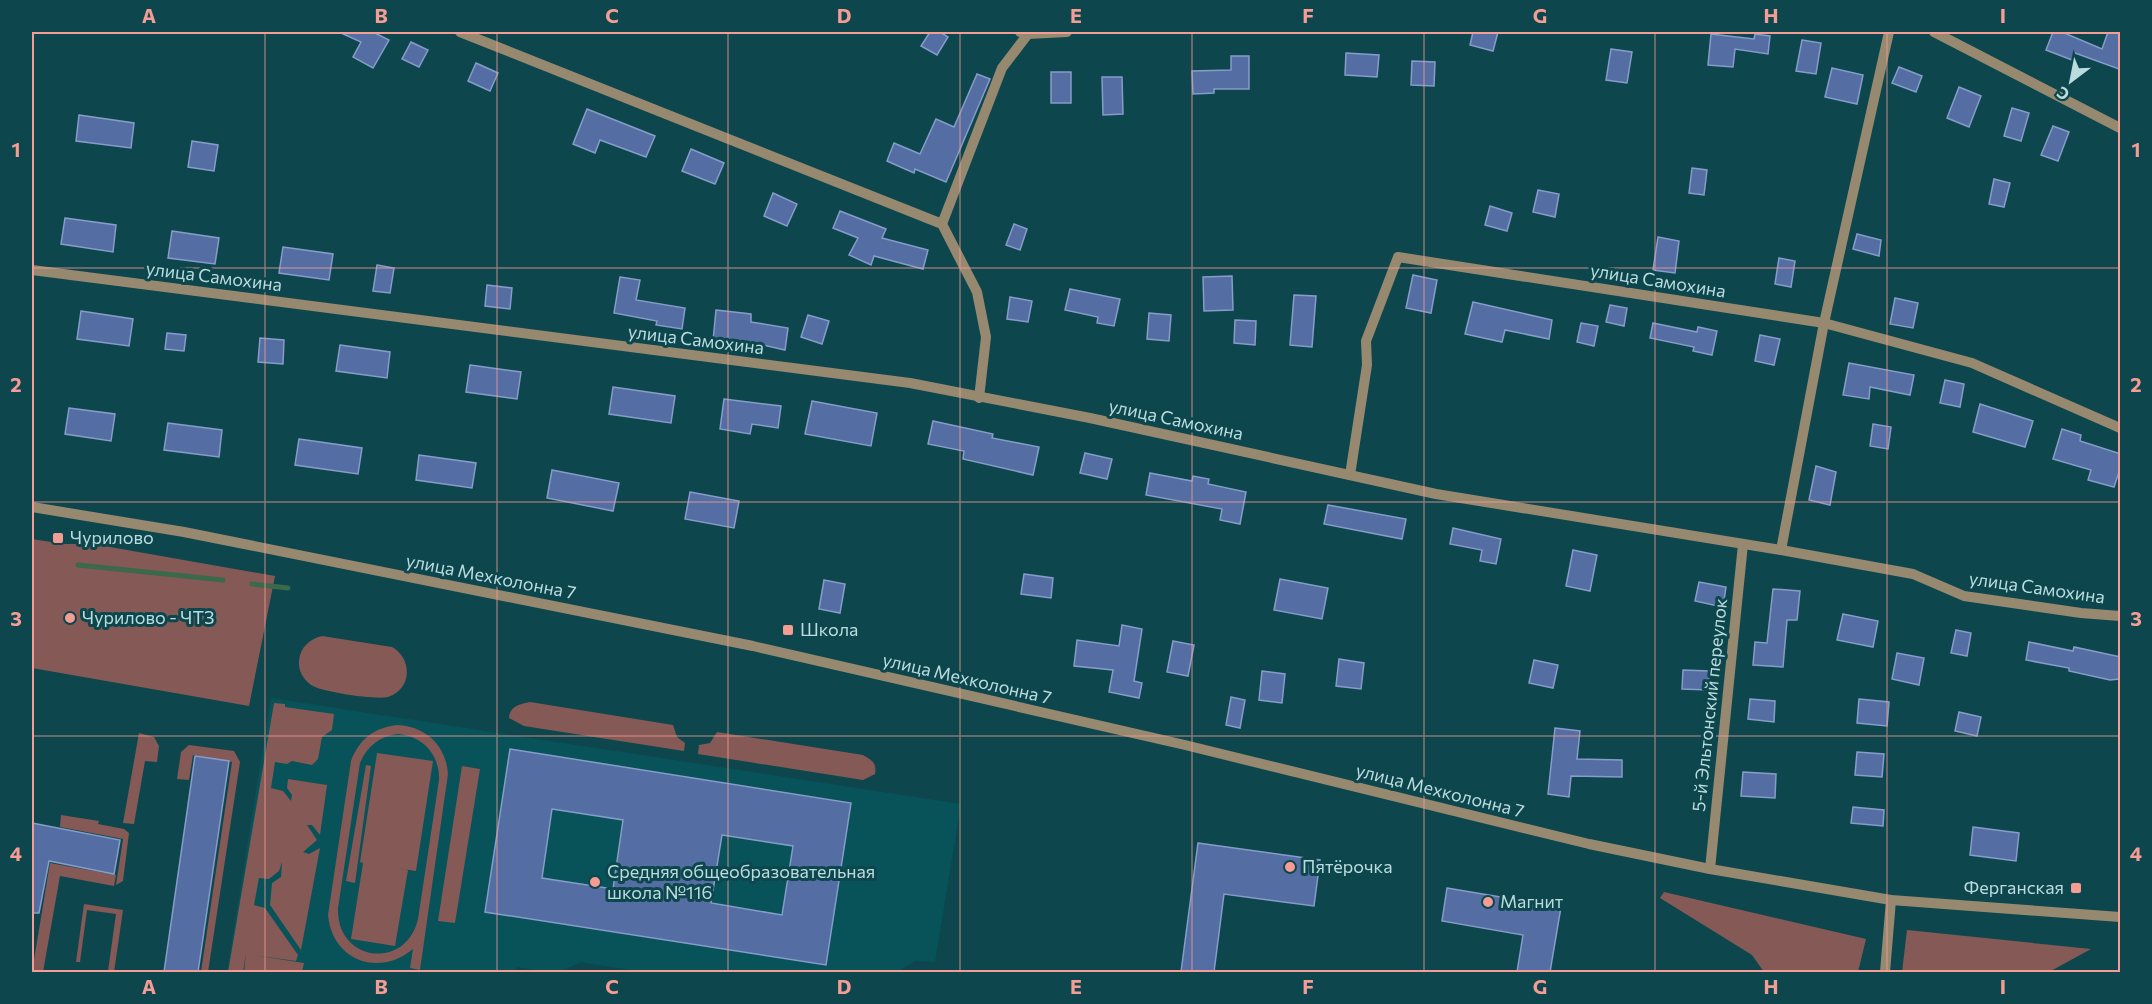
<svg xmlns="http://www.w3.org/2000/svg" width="2152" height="1004" viewBox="0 0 2152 1004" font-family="Commissioner,sans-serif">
<rect width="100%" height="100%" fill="#0d474d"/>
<polygon fill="#085259" points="271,698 961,804 935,962 915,961 896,972 643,972 581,962 559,972 546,972 517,967 515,972 227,972"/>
<g fill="#855955" fill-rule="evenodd">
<polygon points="32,539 64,544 93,544 275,576 249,706 32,668"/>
<path d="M 322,636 L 392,647 C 412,658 413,689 388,697 C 376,700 321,692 311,685 C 303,679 298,670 299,661 C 300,647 310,639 322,636 Z"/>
<path d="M 530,702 L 673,725 L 677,737 L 685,743 L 684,751 L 524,726 L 509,718 C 510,706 520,704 530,702 Z"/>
<polygon points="274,703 285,704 285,707 334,714 332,730 322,737 318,759 312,765 292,761 287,764 275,762 271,788 283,791 291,801 292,795 287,788 288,779 327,785 320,835 312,825 307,825 317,840 303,852 309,854 320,848 301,950 270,905 272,883 281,877 282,862 279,871 269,879 259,878 254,905 265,908 298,955 296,961 252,955 304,963 302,972 244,972 246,953 243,972 228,972"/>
<path d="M 398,725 C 426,727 446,745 448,774 L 420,970 L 410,968 L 413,949 C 378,978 332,960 328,915 L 351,761 C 359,739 375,727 398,725 ZM 398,734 C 423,736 440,755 439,780 L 418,919 C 406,971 336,962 338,908 L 360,763 C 367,746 380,736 398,734 Z"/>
<path d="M 717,732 L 863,755 C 872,760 877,763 875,774 L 863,780 L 698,754 L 699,745 L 710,743 Z"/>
<polygon points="139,733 154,737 159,746 157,762 145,761 134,824 123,823"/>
<polygon points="189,745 234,751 240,762 208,972 201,972 232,762 193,755 189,780 177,779 181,752"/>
<polygon points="377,753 433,761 416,871 396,868 408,870 395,946 351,939 363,863 360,862"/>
<polygon points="366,765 371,766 355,883 346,881"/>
<polygon points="462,766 480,769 455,923 438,921"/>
<polygon points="61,815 99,821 98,824 124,829 129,833 123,881 116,885 123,839 60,827"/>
<polygon points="50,863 116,875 114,886 60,876 43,972 32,972"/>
<polygon points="1664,892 1866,939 1858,972 1764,972 1752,955 1660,898"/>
<polygon points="84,904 123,910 114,972 108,971 116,914 87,910 80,962 76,962"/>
<polygon points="1907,930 2091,949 2049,972 1902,972"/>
</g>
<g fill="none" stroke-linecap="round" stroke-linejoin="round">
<g stroke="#3b694b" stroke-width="5">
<polyline points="78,565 223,580"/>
<polyline points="252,584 288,588"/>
</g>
</g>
<g fill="#546da2" stroke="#869cc9" stroke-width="1.5" fill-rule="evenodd">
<polygon points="339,32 373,32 389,40 373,68 353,57 361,42"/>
<polygon points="930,32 940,32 948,37 937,55 921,46"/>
<polygon points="1473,32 1498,32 1493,51 1470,45"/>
<polygon points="2053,32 2062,32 2102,49 2108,32 2121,32 2119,69 2075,53 2072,60 2046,50"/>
<polygon points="1711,34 1754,39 1755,34 1770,36 1768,54 1735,49 1733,67 1708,65"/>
<polygon points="1802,40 1821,43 1816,74 1796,71"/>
<polygon points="411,42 428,50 419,67 402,59"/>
<polygon points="1611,49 1632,52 1627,83 1606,80"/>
<polygon points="1346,53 1379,55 1377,77 1345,75"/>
<polygon points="1231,56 1249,56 1249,89 1214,89 1214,93 1193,94 1192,71 1231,70"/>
<polygon points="1412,61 1435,62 1434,86 1411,85"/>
<polygon points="476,63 498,73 490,91 468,81"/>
<polygon points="1899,67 1922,76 1916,92 1892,83"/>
<polygon points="1832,68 1863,75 1857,104 1825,97"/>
<rect x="1051" y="72" width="20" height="31"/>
<polygon points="977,74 990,79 946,182 915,169 914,173 887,161 894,143 920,154 936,119 954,127"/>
<polygon points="1102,77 1122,77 1123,114 1103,115"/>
<polygon points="1959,87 1981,96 1969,127 1947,118"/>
<polygon points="2012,108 2029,113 2021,141 2004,136"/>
<polygon points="587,109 655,136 646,157 600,140 595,153 573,144"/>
<polygon points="79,115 134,123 131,148 76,141"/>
<polygon points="2053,126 2069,132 2058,161 2041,155"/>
<polygon points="192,141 218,145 214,171 188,167"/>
<polygon points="691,149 724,163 715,184 682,171"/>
<polygon points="1692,168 1707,170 1704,195 1689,193"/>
<polygon points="1994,179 2010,183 2004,207 1989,204"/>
<polygon points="1538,190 1559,194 1555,217 1533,212"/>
<polygon points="773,193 797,204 787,226 764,216"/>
<polygon points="1490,206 1512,213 1507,231 1485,225"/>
<polygon points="840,211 886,229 882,238 928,250 923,269 874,256 871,265 849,255 858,238 833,228"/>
<polygon points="65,218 116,225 113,252 61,244"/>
<polygon points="1014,224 1027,229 1020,250 1006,245"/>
<polygon points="172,231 219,238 215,264 168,258"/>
<polygon points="1857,234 1881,240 1879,256 1853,249"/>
<polygon points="1658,237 1679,241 1675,273 1653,270"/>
<polygon points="283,247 333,254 329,280 279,273"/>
<polygon points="1779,258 1795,261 1791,287 1775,284"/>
<polygon points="377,265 394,268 390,293 373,291"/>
<polygon points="1413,275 1437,280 1431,313 1406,308"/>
<polygon points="1232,276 1233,310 1204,311 1203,277"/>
<polygon points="620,277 640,280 636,300 685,308 682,329 656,325 657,321 614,313"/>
<polygon points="487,285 512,288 510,309 485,306"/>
<polygon points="1070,289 1120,299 1114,326 1097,323 1098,317 1065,310"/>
<polygon points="1294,295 1316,296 1312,347 1290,345"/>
<polygon points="1010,297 1032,301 1028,322 1007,319"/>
<polygon points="1895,298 1918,303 1913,328 1890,324"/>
<polygon points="1473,302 1552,320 1549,339 1505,330 1502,342 1465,334"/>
<polygon points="1610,305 1627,308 1624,326 1606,322"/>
<polygon points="716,310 751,314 751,322 788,328 785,350 763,345 713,341"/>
<polygon points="81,311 133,319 129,346 77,339"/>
<polygon points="1149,313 1171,315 1169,341 1147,339"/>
<polygon points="808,315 829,321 822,344 801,337"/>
<polygon points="1235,320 1256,321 1255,345 1234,343"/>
<polygon points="1581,323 1598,326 1594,346 1577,342"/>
<polygon points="1653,323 1697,332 1698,327 1717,331 1712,355 1693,351 1694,347 1650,338"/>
<polygon points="167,333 186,335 184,351 165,349"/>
<polygon points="1760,335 1780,339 1774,365 1755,361"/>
<polygon points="260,338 284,340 283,364 258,362"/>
<polygon points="340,345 390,352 387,378 336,371"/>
<polygon points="1849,363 1914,375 1910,395 1870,387 1869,399 1843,395"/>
<polygon points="470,365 521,372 517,399 466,392"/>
<polygon points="1945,380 1964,384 1960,407 1940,403"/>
<polygon points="613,387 675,396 671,423 609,414"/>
<polygon points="724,399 781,406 778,428 752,424 750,434 720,429"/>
<polygon points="812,401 877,413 871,446 805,434"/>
<polygon points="1980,404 2033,421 2025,447 1973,432"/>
<polygon points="69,408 115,414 111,441 65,434"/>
<polygon points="933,421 993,434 992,438 1039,447 1033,475 963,459 964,451 928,444"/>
<polygon points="168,423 222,430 219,457 164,450"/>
<polygon points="1873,424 1891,427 1888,449 1870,446"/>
<polygon points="2062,429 2081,435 2080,441 2121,454 2121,466 2114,487 2088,480 2091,470 2053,459"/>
<polygon points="299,439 362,448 358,474 295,465"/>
<polygon points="1085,453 1112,459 1107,479 1080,473"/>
<polygon points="419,455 476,463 472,488 416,480"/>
<polygon points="1816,466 1836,472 1830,505 1809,500"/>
<polygon points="552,470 619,483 613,511 547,498"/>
<polygon points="1150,473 1192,481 1193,476 1209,479 1208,484 1246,492 1240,524 1220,520 1222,509 1146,495"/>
<polygon points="690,492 739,501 734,528 685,519"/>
<polygon points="1328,505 1406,519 1402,539 1324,524"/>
<polygon points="1453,528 1501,539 1496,564 1480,561 1482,550 1450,544"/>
<polygon points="1573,550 1597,555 1590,591 1566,586"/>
<polygon points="1024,574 1053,578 1051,598 1021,594"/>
<polygon points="1280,579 1328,588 1322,619 1274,610"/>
<polygon points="824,580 845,584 840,613 819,609"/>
<polygon points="1699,582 1726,587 1723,607 1695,601"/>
<polygon points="1773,589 1800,591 1797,620 1787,620 1783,667 1753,665 1755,642 1767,643"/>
<polygon points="1843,614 1878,621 1873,647 1837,640"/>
<polygon points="1122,625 1142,629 1134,681 1142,683 1139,698 1109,692 1113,670 1074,666 1077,640 1119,646"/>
<polygon points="1956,630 1971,633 1967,656 1951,653"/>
<polygon points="1173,641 1194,645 1188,676 1167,672"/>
<polygon points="2029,642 2073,651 2074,647 2121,657 2119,679 2110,680 2069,671 2069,668 2026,660"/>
<polygon points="1897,653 1924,658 1919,685 1892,679"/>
<polygon points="1339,659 1364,663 1361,689 1336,686"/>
<polygon points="1534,660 1558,665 1553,688 1529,683"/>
<polygon points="1683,670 1709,671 1709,690 1682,689"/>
<polygon points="1262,671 1285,674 1282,703 1259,700"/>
<polygon points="1231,697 1245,700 1240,728 1226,725"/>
<polygon points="1750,699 1775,701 1774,722 1748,719"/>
<polygon points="1859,699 1889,702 1887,726 1857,723"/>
<polygon points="1959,712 1981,717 1977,736 1955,731"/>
<polygon points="1555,728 1580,731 1577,759 1622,760 1622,777 1571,776 1569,797 1548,794"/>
<path d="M 510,749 L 851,803 L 826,965 L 485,912 ZM 552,809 L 623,820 L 613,889 L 542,878 ZM 722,835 L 793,846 L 782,915 L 711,903 Z"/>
<polygon points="1857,752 1884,754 1882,777 1855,775"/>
<polygon points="195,756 229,761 198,972 164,972"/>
<polygon points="1743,772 1776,774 1775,798 1741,796"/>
<polygon points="1853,807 1884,810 1883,826 1851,823"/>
<polygon points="32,823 120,840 114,874 49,861 39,913 32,913"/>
<polygon points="1973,827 2019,833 2016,861 1970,855"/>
<polygon points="1198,843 1320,860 1314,906 1224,894 1214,972 1181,972"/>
<polygon points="1447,888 1561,907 1550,972 1517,972 1523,935 1442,921"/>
</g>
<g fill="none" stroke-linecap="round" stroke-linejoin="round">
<g stroke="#968970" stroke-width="10">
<polyline points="460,32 942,224 977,292 986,337 979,398"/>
<polyline points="1020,32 1028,34 1067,32"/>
<polyline points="1934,32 2120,128"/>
<polyline points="942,224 1002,68 1028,34"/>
<polyline points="32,270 910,383 1090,418 1436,494 1781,550 1913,574 1964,596 2081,613 2120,616"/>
<polyline points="1350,475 1367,365 1366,341 1398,257 1824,323 1972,363 2120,428"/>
<polyline points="32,507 184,532 753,646 1185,745 1589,844 1710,869 1891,900 2120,917"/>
<polyline points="1781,550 1824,323 1889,32"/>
<polyline points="1710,869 1743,544"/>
<polyline points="1885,972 1891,900"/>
</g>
</g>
<path fill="none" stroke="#f59c95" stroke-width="1.5" stroke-opacity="0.55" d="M 265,32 L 265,972M 497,32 L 497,972M 728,32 L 728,972M 960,32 L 960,972M 1192,32 L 1192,972M 1424,32 L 1424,972M 1655,32 L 1655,972M 1887,32 L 1887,972M 32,268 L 2120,268M 32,502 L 2120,502M 32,736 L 2120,736"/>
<g fill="#f59c95" stroke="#0d474d" stroke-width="2">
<rect x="52" y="532" width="12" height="12" rx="3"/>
<circle cx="70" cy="618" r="6"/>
<rect x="782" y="624" width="12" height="12" rx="3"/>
<circle cx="1290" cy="867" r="6"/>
<circle cx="595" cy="882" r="6"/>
<rect x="2070" y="882" width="12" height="12" rx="3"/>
<circle cx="1488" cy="902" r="6"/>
</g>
<g text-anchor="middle" stroke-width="6" stroke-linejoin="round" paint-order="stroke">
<g font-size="18" fill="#badcdf" stroke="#0d474d">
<text transform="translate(214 277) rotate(7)" y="6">улица Самохина</text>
<text transform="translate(1658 281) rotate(9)" y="6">улица Самохина</text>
<text transform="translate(696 340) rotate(7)" y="6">улица Самохина</text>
<text transform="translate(1176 420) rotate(12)" y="6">улица Самохина</text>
<text transform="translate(491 577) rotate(11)" y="6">улица Мехколонна 7</text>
<text transform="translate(2037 588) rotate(8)" y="6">улица Самохина</text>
<text transform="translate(967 679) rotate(13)" y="6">улица Мехколонна 7</text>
<text transform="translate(1710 705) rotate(-84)" y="6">5-й Эльтонский переулок</text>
<text transform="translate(1440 791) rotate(14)" y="6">улица Мехколонна 7</text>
</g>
<g font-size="18" fill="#badcdf" stroke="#0d474d" text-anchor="start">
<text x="70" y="544">Чурилово</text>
<text x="82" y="624">Чурилово - ЧТЗ</text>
<text x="800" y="636">Школа</text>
<text x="1302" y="873">Пятёрочка</text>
<text x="607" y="878">Средняя общеобразовательная<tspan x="607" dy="21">школа №116</tspan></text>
<text x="2064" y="894" text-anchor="end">Ферганская</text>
<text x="1500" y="908">Магнит</text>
</g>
</g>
<rect width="2152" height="1004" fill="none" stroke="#0d474d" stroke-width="66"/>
<g transform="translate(2071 81) rotate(212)" stroke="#0d474d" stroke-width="4.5" paint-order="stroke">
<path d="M0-4.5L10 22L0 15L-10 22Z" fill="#badcdf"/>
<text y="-9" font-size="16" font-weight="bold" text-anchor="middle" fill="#badcdf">С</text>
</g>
<rect x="33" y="33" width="2086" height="938" fill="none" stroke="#f59c95" stroke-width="2"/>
<g font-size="20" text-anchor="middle" font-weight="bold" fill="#f59c95">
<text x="149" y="23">A</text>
<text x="381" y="23">B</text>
<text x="612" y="23">C</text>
<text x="844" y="23">D</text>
<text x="1076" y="23">E</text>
<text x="1308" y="23">F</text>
<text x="1540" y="23">G</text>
<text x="1771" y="23">H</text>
<text x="2003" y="23">I</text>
<text x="16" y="157">1</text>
<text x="2136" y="157">1</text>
<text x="16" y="392">2</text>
<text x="2136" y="392">2</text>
<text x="16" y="626">3</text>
<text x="2136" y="626">3</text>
<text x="16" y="861">4</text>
<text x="2136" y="861">4</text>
<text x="149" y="994">A</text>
<text x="381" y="994">B</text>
<text x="612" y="994">C</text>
<text x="844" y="994">D</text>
<text x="1076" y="994">E</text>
<text x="1308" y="994">F</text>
<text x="1540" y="994">G</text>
<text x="1771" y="994">H</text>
<text x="2003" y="994">I</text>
</g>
</svg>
